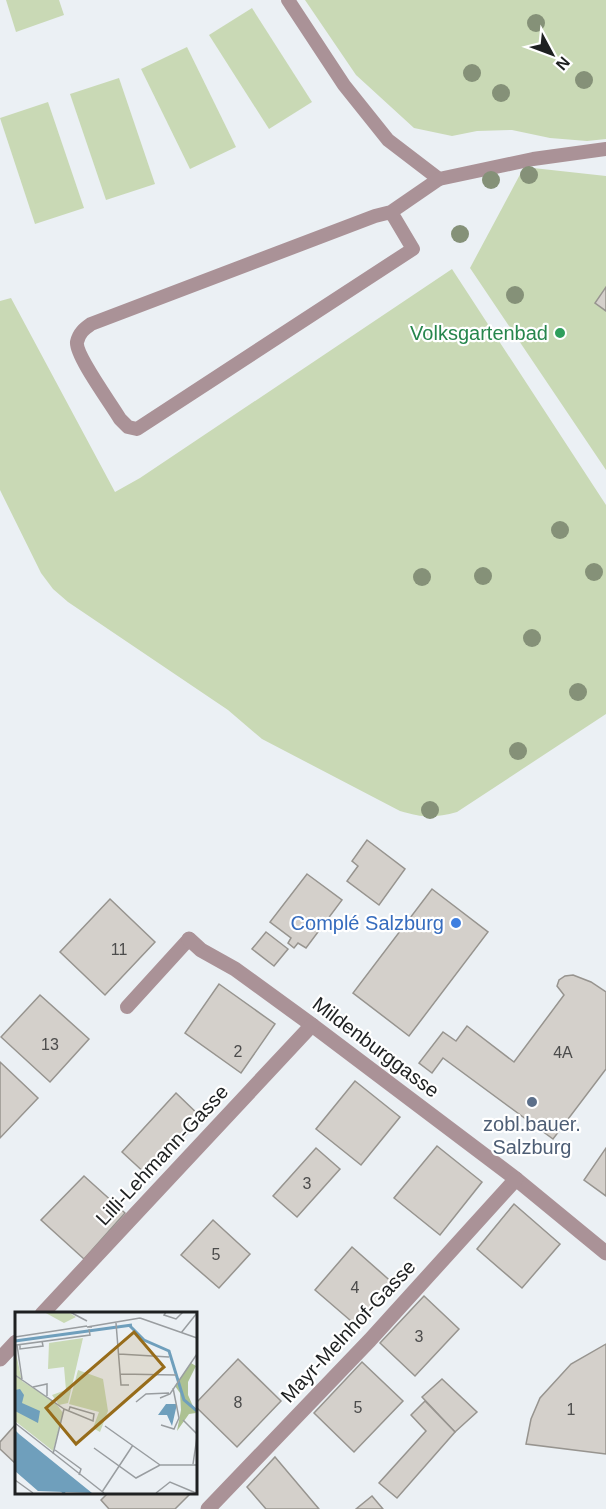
<svg xmlns="http://www.w3.org/2000/svg" width="606" height="1509" viewBox="0 0 606 1509" font-family="Arial,sans-serif">
<rect width="100%" height="100%" fill="#ebf0f4"/>
<g fill="#c9d9b5">
<polygon points="6,0 59,0 64,15 16,32"/>
<polygon points="305,0 606,0 606,139 587,141 550,138 512,130 477,131 452,136 414,128 356,75"/>
<polygon points="252,8 312,102 269,129 209,35"/>
<polygon points="187,47 236,147 190,169 141,69"/>
<polygon points="119,78 155,184 106,200 70,94"/>
<polygon points="48,102 84,208 35,224 0,118"/>
<polygon points="524,167 606,176 606,287 595,303 606,311 606,470 470,268"/>
<path d="M 452,269 L 606,505 L 606,714 L 457,812 C 435,818 423,818 400,811 L 262,739 L 228,710 L 68,602 L 53,589 L 41,573 L 0,490 L 0,301 L 11,298 L 115,492 L 140,478 Z"/>
</g>
<g fill="#d4d0cb" stroke="#97948f" stroke-width="1.5">
<polygon points="606,287 606,311 595,303"/>
<polygon points="367,840 405,869 379,905 347,881 358,866 352,861"/>
<polygon points="307,874 342,900 306,948 298,943 294,948 288,943 291,938 270,922"/>
<polygon points="432,889 488,932 409,1036 353,993"/>
<polygon points="110,899 155,942 105,995 60,952"/>
<polygon points="266,932 288,949 274,966 252,949"/>
<polygon points="573,975 591,982 606,992 606,1069 553,1139 443,1058 432,1073 419,1063 443,1032 456,1041 467,1026 514,1062 564,995 557,986 559,980 565,976"/>
<polygon points="219,984 275,1024 241,1073 185,1033"/>
<polygon points="40,995 89,1039 50,1082 1,1037"/>
<polygon points="0,1062 38,1098 0,1138"/>
<polygon points="355,1081 400,1117 361,1165 316,1129"/>
<polygon points="176,1093 202,1118 148,1176 122,1152"/>
<polygon points="437,1146 482,1182 440,1235 394,1198"/>
<polygon points="316,1148 340,1169 297,1217 273,1196"/>
<polygon points="606,1148 606,1196 584,1180"/>
<polygon points="84,1176 125,1213 84,1259 41,1220"/>
<polygon points="514,1204 560,1244 522,1288 477,1249"/>
<polygon points="213,1220 250,1254 219,1288 181,1255"/>
<polygon points="352,1247 395,1285 358,1327 315,1290"/>
<polygon points="424,1296 459,1329 415,1376 380,1343"/>
<polygon points="606,1344 606,1454 526,1444 531,1419 540,1398 571,1364"/>
<polygon points="238,1359 281,1401 237,1447 195,1406 195,1404"/>
<polygon points="362,1362 403,1401 354,1452 314,1413"/>
<polygon points="442,1379 477,1412 455,1432 422,1397"/>
<polygon points="425,1401 455,1432 397,1498 379,1483 426,1431 411,1415"/>
<polygon points="16,1424 16,1464 0,1449 0,1442"/>
<polygon points="275,1457 319,1509 266,1509 247,1487"/>
<polygon points="109,1492 192,1492 175,1509 109,1509 101,1500"/>
<polygon points="372,1496 383,1509 356,1509"/>
</g>
<g fill="none" stroke-linecap="round" stroke-linejoin="round">
<g stroke="#aa9297" stroke-width="14">
<polyline points="288,0 344,85 388,140 439,179 533,159 606,149"/>
<path d="M 391,212 L 413,249 L 137,429 L 128,427 L 120,419 C 112,405 75,355 77,342 C 79,333 84,329 91,324 L 375,216 L 391,212 L 439,179"/>
<polyline points="127,1007 189,939"/>
</g>
<g stroke="#aa9297" stroke-width="15">
<polyline points="189,939 201,950 235,969 312,1025 516,1179 606,1253"/>
<polyline points="42,1314 312,1025"/>
<polyline points="0,1359 16,1342"/>
<polyline points="208,1509 370,1340 516,1179"/>
</g>
</g>
<g fill="#859178">
<circle cx="536" cy="23" r="9"/>
<circle cx="472" cy="73" r="9"/>
<circle cx="584" cy="80" r="9"/>
<circle cx="501" cy="93" r="9"/>
<circle cx="529" cy="175" r="9"/>
<circle cx="491" cy="180" r="9"/>
<circle cx="460" cy="234" r="9"/>
<circle cx="515" cy="295" r="9"/>
<circle cx="560" cy="530" r="9"/>
<circle cx="594" cy="572" r="9"/>
<circle cx="483" cy="576" r="9"/>
<circle cx="422" cy="577" r="9"/>
<circle cx="532" cy="638" r="9"/>
<circle cx="578" cy="692" r="9"/>
<circle cx="518" cy="751" r="9"/>
<circle cx="430" cy="810" r="9"/>
</g>
<circle fill="#2e9e5b" stroke="#fff" stroke-width="2" cx="560" cy="333" r="6"/>
<circle fill="#3f7fe0" stroke="#fff" stroke-width="2" cx="456" cy="923" r="6"/>
<circle fill="#5c6f8a" stroke="#fff" stroke-width="2" cx="532" cy="1102" r="6"/>
<g text-anchor="middle" stroke-width="4.5" stroke-linejoin="round" paint-order="stroke">
<g font-size="16" fill="#4c4c4c">
<text x="119" y="955">11</text>
<text x="50" y="1050">13</text>
<text x="238" y="1057">2</text>
<text x="563" y="1058">4A</text>
<text x="307" y="1189">3</text>
<text x="216" y="1260">5</text>
<text x="355" y="1293">4</text>
<text x="419" y="1342">3</text>
<text x="238" y="1408">8</text>
<text x="358" y="1413">5</text>
<text x="571" y="1415">1</text>
</g>
<g font-size="20" fill="#27864d" stroke="#fff" text-anchor="end">
<text x="548" y="340">Volksgartenbad</text>
</g>
<g font-size="20" fill="#366cbe" stroke="#fff" text-anchor="end">
<text x="444" y="930">Complé Salzburg</text>
</g>
<g font-size="20" fill="#1e2021" stroke="#fff">
<text transform="translate(376 1047) rotate(37)" y="7">Mildenburggasse</text>
<text transform="translate(162 1155) rotate(-47)" y="7">Lilli-Lehmann-Gasse</text>
<text transform="translate(348 1331) rotate(-47)" y="7">Mayr-Melnhof-Gasse</text>
</g>
<g font-size="20" fill="#4e5e75" stroke="#fff">
<text x="532" y="1131">zobl.bauer.<tspan x="532" dy="23">Salzburg</tspan></text>
</g>
</g>
<g transform="translate(15 1312)">
<rect width="182" height="182" fill="#ebf0f4"/>
<path d="M 29,0 L 53,0 L 61,5 L 49,11 ZM 68,26 L 53,91 L 44,93 L 37,83 L 51,78 L 49,55 L 33,57 L 34,31 ZM 0,37 L 7,69 L 40,90 L 48,101 L 38,139 L 0,109 ZM 63,58 L 88,67 L 93,99 L 85,120 L 78,116 L 84,100 L 54,92 Z" fill="#c9d9b5"/>
<path d="M 176,51 L 181,54 L 173,70 L 173,83 L 181,101 L 174,102 L 162,119 L 166,98 L 165,81 L 160,74 Z" fill="#acc192"/>
<path d="M 5,77 L 9,83 L 7,91 L 25,99 L 23,111 L 0,99 L 0,78 ZM 151,92 L 162,92 L 157,114 L 152,103 L 143,103 ZM 0,118 L 4,122 L 77,181 L 23,179 L 0,159 Z" fill="#6f9fbc"/>
<path fill="none" stroke="#6f9fbc" stroke-width="3" d="M 115,14 L 129,28 L 154,39 L 169,88 L 182,99M 0,29 L 117,13M 0,141 L 50,181"/>
<path fill="none" stroke="#999da0" stroke-width="1.5" d="M 55,0 L 72,9M 151,0 L 149,3 L 161,7 L 168,0M 125,6 L 182,26M 101,11 L 106,73 L 114,73M 77,15 L 72,15 L 125,6M 166,21 L 182,1M 0,25 L 72,14M 5,33 L 5,37 L 28,34 L 27,29M 104,42 L 154,45M 105,62 L 161,63M 0,63 L 49,97 L 38,142M 7,67 L 2,33 L 75,23 L 74,17M 18,75 L 32,72 L 32,84M 145,86 L 155,82 L 182,42M 121,90 L 131,82 L 154,81M 49,97 L 78,109 L 79,102 L 55,95 L 54,98M 168,108 L 182,122M 0,111 L 89,181M 146,113 L 159,117 L 164,106 L 158,76M 90,114 L 145,153M 79,136 L 121,166 L 145,153 L 182,153M 40,138 L 66,157 L 64,163M 178,152 L 182,125M 0,168 L 18,181M 87,180 L 118,133M 141,181 L 155,170 L 181,181"/>
<path fill="#976c1a" fill-opacity="0.15" stroke="#976c1a" stroke-width="3" d="M 119,20 L 149,55 L 61,132 L 31,96 Z"/>
<rect width="182" height="182" fill="none" stroke="#1e2021" stroke-width="3"/>
</g>
<g transform="translate(552 54) rotate(131)" stroke="#ffffff" stroke-width="4.5" paint-order="stroke">
<path d="M0-4.5L10 22L0 15L-10 22Z" fill="#1e2021"/>
<text y="-9" font-size="16" font-weight="bold" text-anchor="middle" fill="#1e2021">N</text>
</g>
</svg>
